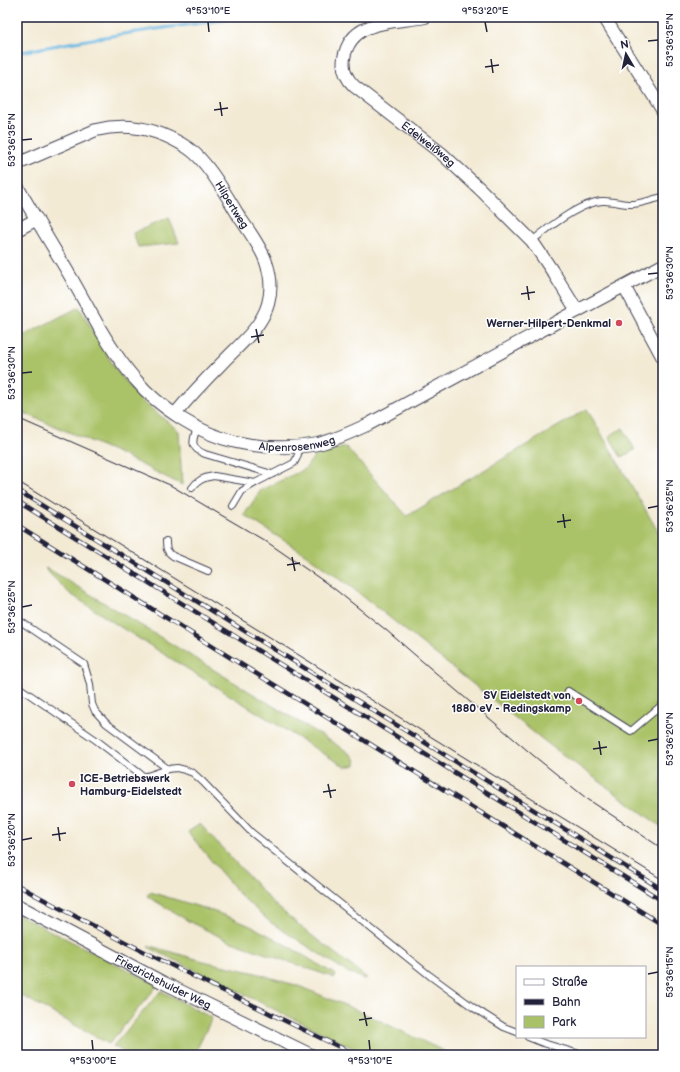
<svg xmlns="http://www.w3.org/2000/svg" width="680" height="1072" viewBox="0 0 680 1072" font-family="'Balsamiq Sans',sans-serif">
<rect width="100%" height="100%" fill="#fff"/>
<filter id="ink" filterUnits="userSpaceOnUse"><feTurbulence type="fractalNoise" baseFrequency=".025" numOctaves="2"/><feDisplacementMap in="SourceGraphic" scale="8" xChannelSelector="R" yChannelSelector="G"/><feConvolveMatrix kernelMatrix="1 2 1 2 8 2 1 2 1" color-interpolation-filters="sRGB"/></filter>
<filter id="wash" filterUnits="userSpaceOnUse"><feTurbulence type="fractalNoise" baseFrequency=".012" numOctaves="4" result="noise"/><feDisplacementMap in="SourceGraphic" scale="16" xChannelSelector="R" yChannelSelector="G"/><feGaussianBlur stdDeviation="0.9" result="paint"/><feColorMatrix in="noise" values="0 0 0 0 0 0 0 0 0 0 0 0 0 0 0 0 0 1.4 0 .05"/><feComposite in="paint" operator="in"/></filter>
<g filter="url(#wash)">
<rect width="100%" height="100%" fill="#f3ead4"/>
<g fill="#aac267" stroke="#667251">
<polygon points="169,218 179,243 138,247 133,233"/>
<polygon points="79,307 116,370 142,401 179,431 182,485 118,453 17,410 17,339"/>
<polygon points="587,409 663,540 663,828 547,743 355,590 302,552 244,515 261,490 305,469 316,454 346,447 407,516"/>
<polygon points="623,428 635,450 621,457 609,436"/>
<polygon points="47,568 345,750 355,758 356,765 345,767 122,628 69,593 45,569"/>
<polygon points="200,824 274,904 306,931 367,978 365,979 347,972 270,922 241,896 218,869 188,832"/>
<path d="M 150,892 C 183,902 217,911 248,925 C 279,939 307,958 336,975 L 335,978 L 229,941 L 190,922 L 147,896 Z"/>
<polygon points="17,914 158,985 109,1044 17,993"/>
<polygon points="150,946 203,961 256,973 301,987 359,1011 452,1055 367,1055 148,947"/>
<polygon points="161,991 212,1018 194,1055 129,1055 113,1046"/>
</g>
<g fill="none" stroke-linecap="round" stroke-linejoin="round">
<path stroke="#69b8e3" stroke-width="3" d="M 17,53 C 93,37 170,27 247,17"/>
</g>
</g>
<g filter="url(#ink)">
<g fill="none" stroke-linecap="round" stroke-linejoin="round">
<g stroke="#414052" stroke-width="8">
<g id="service">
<path d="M 532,241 C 549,227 579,203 602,201 C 612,200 623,205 633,204 C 643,203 653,199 663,197"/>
<path d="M 197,428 C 192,441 190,448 205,454 L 272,474"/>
<path d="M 192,488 C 197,480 204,477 214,476 L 255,483"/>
<path d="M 233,506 L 242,491 L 255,483 L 294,463 C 298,457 299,453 299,446"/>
<path d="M 166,541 C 166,549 167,552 173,556 L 208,571"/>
<polyline points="17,619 84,664 90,684 92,704 95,711 106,723 168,769"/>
<polyline points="17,686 96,740 143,776 147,776 168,769 177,768 185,770 193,773 203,782 251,832 429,975 474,1008 504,1027 517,1032"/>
<polyline points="568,691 631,731 663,704"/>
<polyline points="528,1037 543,1043 583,1055"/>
</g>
</g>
<g stroke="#414052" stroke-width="14">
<g id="minor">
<path id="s1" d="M 425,17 C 395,23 351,18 344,58 C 342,69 346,78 354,86 L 441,153 L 480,189 L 532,241 L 555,275 L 577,311"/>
<polyline points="604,17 663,111"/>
<path id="s2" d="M 17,164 L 96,130 C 129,122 159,129 188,148 C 208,161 227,197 240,218 C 249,231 261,247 266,262 C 271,276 272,290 268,304 C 261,328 239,345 222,363 C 206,379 190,396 175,414"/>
<path id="s3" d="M 17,186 C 34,216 52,245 69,274 C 90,310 108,348 135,379 C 159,408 200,434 236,442 C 263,448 292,449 318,444 C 335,440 352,432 369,424 L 577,311 L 663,265"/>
<polyline points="17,230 37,219"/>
<polyline points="624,286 663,358"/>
<path id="s4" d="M 17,905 L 162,982 L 311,1055"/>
</g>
</g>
<use href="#service" stroke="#fff" stroke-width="6"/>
<use href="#minor" stroke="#fff" stroke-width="12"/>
<g stroke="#22223b" stroke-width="1">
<polyline points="17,418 170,485 267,542 332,587 386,630 444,680 534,756 586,798 663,849"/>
<polyline points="17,481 663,880"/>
</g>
<g stroke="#22223b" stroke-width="4.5">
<g id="rail">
<polyline points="17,490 663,890"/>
<polyline points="17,501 457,774 663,901"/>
<path d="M 17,525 C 232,659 447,792 663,925"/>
<path d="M 17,885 C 128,946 242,1000 356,1055"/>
</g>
</g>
<use href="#rail" stroke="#fff" stroke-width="3" stroke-dasharray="9" stroke-linecap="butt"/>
</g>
</g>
<path fill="none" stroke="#22223b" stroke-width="1.5" d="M 208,22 L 209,32M 485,22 L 487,32M 648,41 L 658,40M 491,59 L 493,73M 485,67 L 499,65M 220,102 L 222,116M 214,110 L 228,108M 22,140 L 32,139M 648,274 L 658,273M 527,286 L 529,300M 521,294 L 535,292M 256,329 L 259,343M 251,337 L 264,335M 22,373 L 32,372M 648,508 L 658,506M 563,514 L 565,528M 557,522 L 571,520M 292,557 L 295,571M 287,565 L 300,563M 22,607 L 32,605M 599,741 L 601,755M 648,741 L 658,739M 593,749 L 607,747M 328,784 L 331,798M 323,792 L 336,790M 58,827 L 60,841M 52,835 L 66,833M 22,840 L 32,838M 648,974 L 658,972M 364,1012 L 367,1026M 359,1020 L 372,1018M 92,1040 L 93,1050M 369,1040 L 370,1050"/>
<g fill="#d1495b" stroke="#fff" stroke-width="1.5">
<circle cx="619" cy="323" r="4"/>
<circle cx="579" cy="701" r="4"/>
<circle cx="72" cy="784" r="4"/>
</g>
<g text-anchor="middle" stroke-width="3" stroke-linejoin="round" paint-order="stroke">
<g font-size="11" fill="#22223b" stroke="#fff">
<text dy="4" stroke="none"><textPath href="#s1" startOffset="224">Edelweißweg</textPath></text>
<text dy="4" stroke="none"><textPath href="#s2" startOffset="255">Hilpertweg</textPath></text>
<text dy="4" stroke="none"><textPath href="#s3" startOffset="409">Alpenrosenweg</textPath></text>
<text dy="4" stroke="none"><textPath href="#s4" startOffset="165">Friedrichshulder Weg</textPath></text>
</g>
<g font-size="11" font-weight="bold" fill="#22223b" stroke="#fff" text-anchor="end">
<text x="611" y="327">Werner-Hilpert-Denkmal</text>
<text x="571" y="699">SV Eidelstedt von<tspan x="571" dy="13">1880 eV - Redingskamp</tspan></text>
<text x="80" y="782" text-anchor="start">ICE-Betriebswerk<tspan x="80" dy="13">Hamburg-Eidelstedt</tspan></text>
</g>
</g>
<rect width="680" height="1072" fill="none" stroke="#fff" stroke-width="44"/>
<rect x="516" y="966" width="130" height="72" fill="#ffffff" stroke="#a7a7b1"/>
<rect x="524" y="979" width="20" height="6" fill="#ffffff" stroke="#a7a7b1"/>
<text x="552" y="986" font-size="12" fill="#22223b">Straße</text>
<rect x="524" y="999" width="20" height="6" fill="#22223b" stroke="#a7a7b1"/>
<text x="552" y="1006" font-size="12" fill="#22223b">Bahn</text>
<rect x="524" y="1016" width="20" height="12" fill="#aac267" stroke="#a7a7b1"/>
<text x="552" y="1026" font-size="12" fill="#22223b">Park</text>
<g transform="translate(626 54) rotate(351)" stroke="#ffffff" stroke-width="3" paint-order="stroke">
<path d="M0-3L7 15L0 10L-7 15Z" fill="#22223b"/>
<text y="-6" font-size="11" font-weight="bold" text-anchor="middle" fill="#22223b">N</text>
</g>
<rect x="22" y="22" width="636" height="1028" fill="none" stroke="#22223b" stroke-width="1.5"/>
<g font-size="10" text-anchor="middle" fill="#22223b">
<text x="208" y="14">9°53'10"E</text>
<text x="485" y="14">9°53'20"E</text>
<text transform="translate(669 40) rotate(-90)" y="4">53°36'35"N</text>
<text transform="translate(11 140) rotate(-90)" y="4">53°36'35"N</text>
<text transform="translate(669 273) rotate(-90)" y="4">53°36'30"N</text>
<text transform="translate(11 373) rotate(-90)" y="4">53°36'30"N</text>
<text transform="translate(669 506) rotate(-90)" y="4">53°36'25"N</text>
<text transform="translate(11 607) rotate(-90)" y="4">53°36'25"N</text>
<text transform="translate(669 739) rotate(-90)" y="4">53°36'20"N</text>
<text transform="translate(11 840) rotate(-90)" y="4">53°36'20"N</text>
<text transform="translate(669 972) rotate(-90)" y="4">53°36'15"N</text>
<text x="93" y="1064">9°53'00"E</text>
<text x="370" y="1064">9°53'10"E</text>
</g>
</svg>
